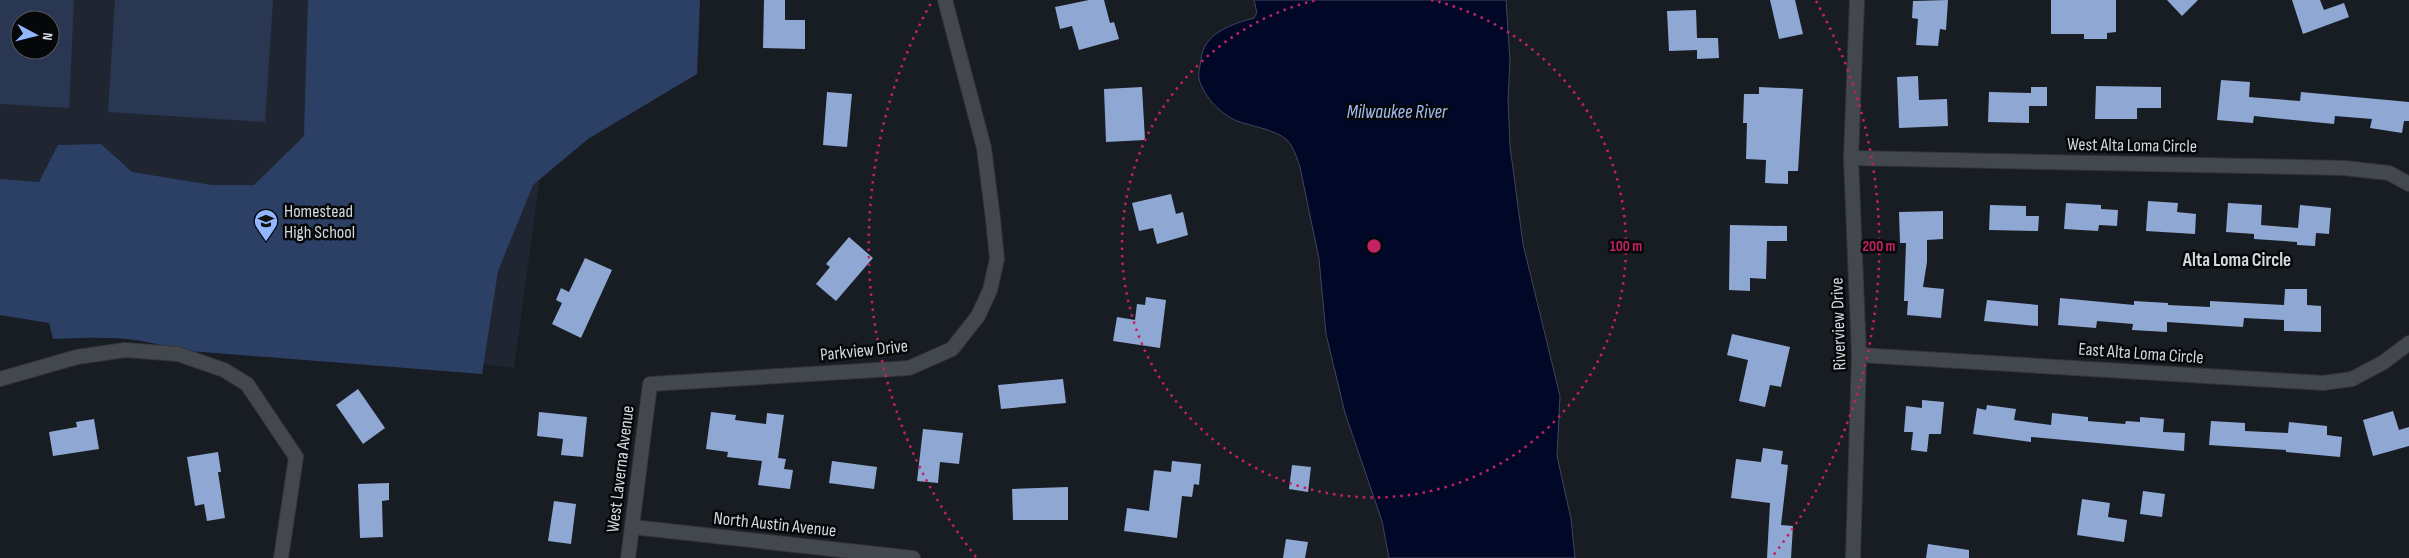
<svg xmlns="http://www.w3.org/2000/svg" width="2409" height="558" viewBox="0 0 2409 558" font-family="'Sofia Sans Condensed',sans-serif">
<rect width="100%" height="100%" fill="#181c23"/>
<path fill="#202631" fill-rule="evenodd" d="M 0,0 L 564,0 L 514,368 L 0,304 ZM 20,20 L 50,20 L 50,50 L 20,50 Z"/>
<g fill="#293753" fill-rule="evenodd">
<path d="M 0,0 L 74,0 L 69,108 L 0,104 ZM 20,20 L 50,20 L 50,50 L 20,50 Z"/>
<polygon points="115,0 273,0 265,122 108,112"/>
</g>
<path fill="#2c3f65" d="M 308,0 L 700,0 L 697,74 L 588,139 L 533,185 L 498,271 L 482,374 L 177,350 C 136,335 96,337 53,339 L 49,323 L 0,315 L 0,179 L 39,182 L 58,145 L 101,144 L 132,172 L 212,185 L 254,185 L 304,136 Z"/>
<path fill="#000727" stroke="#40455d" d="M 1254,0 L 1506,0 L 1510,62 L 1508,99 L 1510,146 L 1523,244 L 1560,396 L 1557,456 L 1571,519 L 1575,558 L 1389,558 L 1382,521 L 1345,413 L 1326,334 L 1319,259 L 1300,167 C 1297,159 1294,147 1287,140 C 1276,130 1255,127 1240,122 C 1223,117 1204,97 1199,79 C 1198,74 1200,66 1201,60 C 1203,33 1232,24 1254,18 L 1257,13 Z"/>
<g fill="#8fa7d3">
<polygon points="764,0 785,0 785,20 805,20 805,49 763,48"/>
<polygon points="1089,0 1104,0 1110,23 1114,22 1119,39 1079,50 1072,26 1060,29 1055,7"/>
<polygon points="1770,0 1795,0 1803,34 1779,39"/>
<polygon points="1948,0 1946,30 1940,29 1938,46 1916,45 1918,19 1912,18 1913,1"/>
<polygon points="2051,0 2116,0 2116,32 2107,33 2107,39 2084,39 2084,34 2051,34"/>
<polygon points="2167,0 2198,0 2182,16"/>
<polygon points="2292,0 2320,0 2324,10 2344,3 2349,17 2303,34"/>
<polygon points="1696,10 1697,38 1718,38 1719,58 1697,59 1697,50 1669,51 1667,11"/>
<polygon points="1918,76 1919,100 1947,99 1948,126 1899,128 1897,77"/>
<polygon points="2221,80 2250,82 2249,97 2300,101 2301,92 2409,102 2409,121 2404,121 2402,133 2370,128 2372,119 2335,116 2334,124 2254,116 2253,123 2217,120"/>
<polygon points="2096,86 2161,87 2161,108 2137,108 2137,119 2095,119"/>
<polygon points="1142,87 1145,140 1106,142 1104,89"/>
<polygon points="1759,87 1803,89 1798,171 1788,171 1788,184 1765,183 1766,160 1746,159 1747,123 1743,123 1744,94 1759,94"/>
<polygon points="2031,87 2047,87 2047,106 2029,106 2029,123 1988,122 1989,92 2031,93"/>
<polygon points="827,92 852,94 847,147 823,145"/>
<polygon points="1171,194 1176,214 1183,212 1188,235 1157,244 1153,228 1139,231 1132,203"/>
<polygon points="2148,201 2178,203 2177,212 2196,214 2195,234 2146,231"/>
<polygon points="2066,203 2101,205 2101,209 2118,210 2117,226 2099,225 2098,231 2064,229"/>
<polygon points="2228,203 2262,205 2261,225 2298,228 2300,205 2331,208 2329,234 2316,233 2315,246 2297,245 2297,242 2254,239 2254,234 2226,232"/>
<polygon points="1990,205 2026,206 2026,216 2039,216 2038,231 1989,230"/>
<polygon points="1943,211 1943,239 1927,240 1927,262 1923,287 1944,289 1941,318 1907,315 1908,301 1904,301 1906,243 1900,243 1899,212"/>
<polygon points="1730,225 1787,226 1787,241 1767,241 1766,279 1750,278 1750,291 1729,290"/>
<polygon points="849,237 873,258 836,301 816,284 830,267 826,264"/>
<polygon points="585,258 612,270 581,338 552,324 562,303 556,300 561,288 569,292"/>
<polygon points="2285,289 2307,289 2307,305 2321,306 2321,332 2284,331 2284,320 2244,318 2243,327 2167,322 2167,332 2132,330 2133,324 2097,321 2096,328 2058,325 2060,298 2134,305 2134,301 2168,303 2168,305 2210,307 2210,301 2284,305"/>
<polygon points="1146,297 1166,300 1160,348 1113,341 1117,317 1135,320 1137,304 1145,305"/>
<polygon points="1987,300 2038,305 2038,326 1984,321"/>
<polygon points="1732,334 1790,347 1781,387 1770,385 1765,407 1739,401 1748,360 1727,355"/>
<polygon points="1063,379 1066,403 1001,409 998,385"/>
<polygon points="358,389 385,428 363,444 336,405"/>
<polygon points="1922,400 1944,402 1941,434 1929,434 1927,452 1911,450 1913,432 1904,432 1906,406 1922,408"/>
<polygon points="1987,405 2016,409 2014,420 2051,425 2052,413 2088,417 2088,421 2125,424 2126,421 2140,422 2140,417 2164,419 2163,432 2185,433 2184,451 2031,437 2031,442 1973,434 1977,408 1986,410"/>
<polygon points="2393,411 2399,430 2409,427 2409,446 2373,456 2363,420"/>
<polygon points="539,412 587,417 583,457 561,455 563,439 537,436"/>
<polygon points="711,412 736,415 735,420 766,424 767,413 784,415 778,458 786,459 784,469 793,470 790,489 758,485 762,461 727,457 728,452 706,449"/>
<polygon points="94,419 99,449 53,456 49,432 77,427 76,422"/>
<polygon points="2211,421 2245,423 2245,431 2288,433 2289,422 2327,426 2327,435 2342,437 2340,457 2286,452 2286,450 2209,445"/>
<polygon points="923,429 963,433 959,464 940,462 938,483 917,481"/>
<polygon points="1763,448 1783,451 1781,464 1788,465 1781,525 1793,526 1791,558 1767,558 1770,503 1731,498 1736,459 1761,462"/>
<polygon points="218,452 221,472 218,472 225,518 207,521 204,504 195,506 187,457"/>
<polygon points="832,461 877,467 874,489 829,483"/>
<polygon points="1172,461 1201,464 1199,485 1194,484 1192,497 1182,496 1177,538 1124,531 1127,508 1149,511 1154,470 1171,472"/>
<polygon points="1292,465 1311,467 1308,492 1289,489"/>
<polygon points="389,483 389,500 382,501 383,537 360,538 358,484"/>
<polygon points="1068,487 1068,520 1013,520 1012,489"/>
<polygon points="2143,491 2165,494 2162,517 2140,514"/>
<polygon points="2082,499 2110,503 2108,517 2127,520 2124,542 2077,535"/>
<polygon points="554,501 576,504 571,544 548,541"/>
<polygon points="1286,539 1308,542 1305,558 1283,558"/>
<polygon points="1928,544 1969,550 1969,558 1926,558"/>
</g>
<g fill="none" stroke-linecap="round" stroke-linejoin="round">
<g stroke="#32353a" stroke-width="16">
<g id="minor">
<polyline points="1851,158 2344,168 2389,173 2409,184"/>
<polyline points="1859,355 2323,383 2352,379 2384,362 2409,343"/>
<polyline points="0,379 77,357 125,350 178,354 224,370 247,384 296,457 281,558"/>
<polyline points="632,527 913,558"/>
<polyline points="628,558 650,384 909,368 952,349 978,316 990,290 997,259 993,219 984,148 945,0"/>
<polyline points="1853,558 1859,355 1851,158 1857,0"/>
</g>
</g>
<use href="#minor" stroke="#43484f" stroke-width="14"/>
</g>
<g fill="none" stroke="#c32261" stroke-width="2.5" stroke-dasharray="2.5 5">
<path d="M1431 0A252 252 0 1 1 1317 0"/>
<path d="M976 557A505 505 0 0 1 932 1M1816 1A505 505 0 0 1 1772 557"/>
</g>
<defs>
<g id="school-pin" transform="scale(1.25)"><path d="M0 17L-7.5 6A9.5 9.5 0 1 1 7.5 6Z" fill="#92b7fd" stroke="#050709"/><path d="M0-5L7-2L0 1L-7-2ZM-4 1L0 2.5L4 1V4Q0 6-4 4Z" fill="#111"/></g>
</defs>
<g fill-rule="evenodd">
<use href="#school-pin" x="266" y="221"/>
</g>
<g text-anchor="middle" stroke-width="5" stroke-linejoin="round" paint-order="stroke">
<g font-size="18" fill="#d4d7dc" stroke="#050709">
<text transform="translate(2132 145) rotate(1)" y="6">West Alta Loma Circle</text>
<text transform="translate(1838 324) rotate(-92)" y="6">Riverview Drive</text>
<text transform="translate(864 350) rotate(-6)" y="6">Parkview Drive</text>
<text transform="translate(2141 353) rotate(4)" y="6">East Alta Loma Circle</text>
<text transform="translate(620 469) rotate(-83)" y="6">West Laverna Avenue</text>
<text transform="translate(775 524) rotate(6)" y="6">North Austin Avenue</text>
</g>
<g font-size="18" fill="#d4d7dc" stroke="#050709" text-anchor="start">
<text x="284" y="217">Homestead<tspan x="284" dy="21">High School</tspan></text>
</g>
<g font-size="19" font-style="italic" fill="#a4bff3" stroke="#050709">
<text x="1397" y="118">Milwaukee River</text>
</g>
<g font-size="19" font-weight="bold" fill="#d4d7dc" stroke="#050709">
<text x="2237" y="266">Alta Loma Circle</text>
</g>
</g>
<circle cx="1374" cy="246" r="8" fill="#c32261" stroke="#050709" stroke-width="2.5"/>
<g font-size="15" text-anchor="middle" font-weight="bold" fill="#c32261" stroke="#050709" stroke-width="5" stroke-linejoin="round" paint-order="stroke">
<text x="1626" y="251">100 m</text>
<text x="1879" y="251">200 m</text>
</g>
<g transform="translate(35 35) rotate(97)"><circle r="24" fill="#050709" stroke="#585a5d"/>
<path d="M0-4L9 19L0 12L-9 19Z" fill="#92b7fd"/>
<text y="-8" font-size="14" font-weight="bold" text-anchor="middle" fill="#d4d7dc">N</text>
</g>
</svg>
